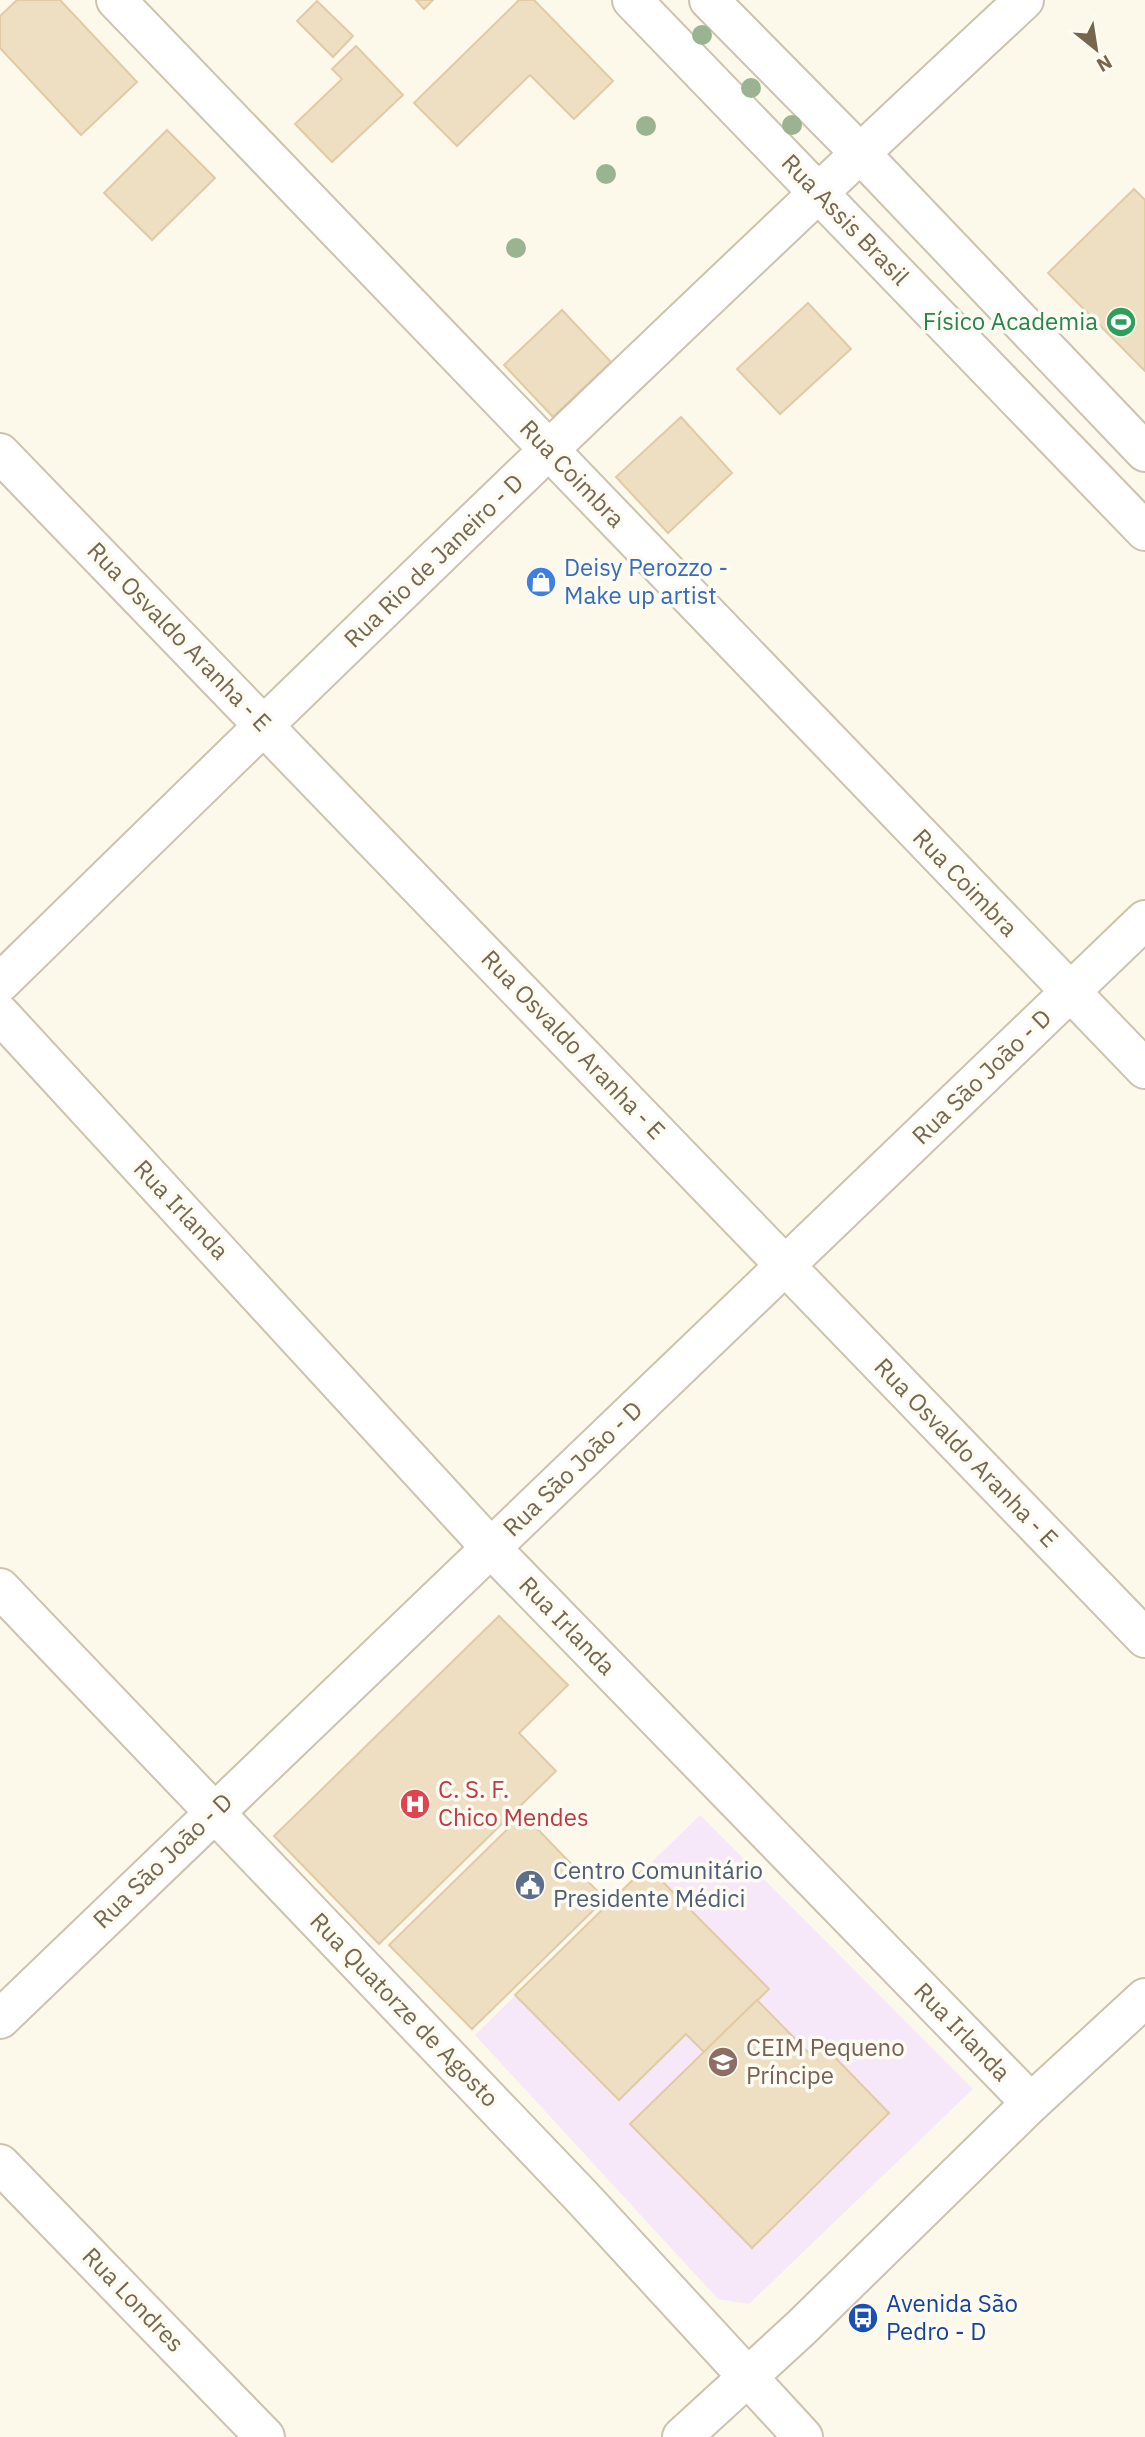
<svg xmlns="http://www.w3.org/2000/svg" width="1145" height="2437" viewBox="0 0 1145 2437" font-family="'IBM Plex Sans',sans-serif">
<rect width="100%" height="100%" fill="#fcf9eb"/>
<polygon fill="#f6e7f9" points="700,1815 973,2089 749,2304 718,2299 475,2035"/>
<g fill="#eedec2" stroke="#e2caa5" stroke-width="2">
<polygon points="17,0 60,0 137,82 81,135 0,48 0,16"/>
<polygon points="416,0 433,0 424,9"/>
<polygon points="519,0 534,0 613,81 574,119 530,75 457,146 414,103"/>
<polygon points="317,1 353,36 333,57 297,21"/>
<polygon points="356,46 403,95 332,162 295,124 342,79 332,69"/>
<polygon points="167,130 215,178 152,240 104,193"/>
<polygon points="1134,189 1145,200 1145,371 1048,273"/>
<polygon points="808,303 851,349 780,414 737,369"/>
<polygon points="562,310 611,362 553,417 504,365"/>
<polygon points="681,417 732,473 668,533 616,477"/>
<polygon points="499,1616 568,1685 519,1733 556,1771 379,1944 274,1836"/>
<polygon points="523,1814 605,1899 472,2029 389,1945"/>
<polygon points="647,1866 769,1989 704,2052 686,2034 619,2100 515,1995"/>
<polygon points="757,2000 809,2053 820,2042 889,2113 752,2248 630,2124"/>
</g>
<g fill="none" stroke-linecap="round" stroke-linejoin="round">
<g stroke="#ccc2ae" stroke-width="42">
<g id="minor">
<polyline points="116,0 1145,1069"/>
<polyline points="632,0 1145,531"/>
<polyline points="709,0 860,153 1145,452"/>
<polyline points="0,453 1145,1638"/>
<path d="M 0,983 C 338,652 678,322 1024,0"/>
<polyline points="0,1014 491,1548 1031,2103"/>
<polyline points="0,1588 582,2197 803,2437"/>
<polyline points="0,2019 1145,920"/>
<polyline points="0,2164 265,2437"/>
<polyline points="682,2437 801,2328 1031,2103 1145,1998"/>
</g>
</g>
<use href="#minor" stroke="#fff" stroke-width="38"/>
</g>
<g fill="#9ab491">
<circle cx="702" cy="35" r="10"/>
<circle cx="751" cy="88" r="10"/>
<circle cx="792" cy="125" r="10"/>
<circle cx="646" cy="126" r="10"/>
<circle cx="606" cy="174" r="10"/>
<circle cx="516" cy="248" r="10"/>
</g>
<defs>
<g id="stadium-disc" transform="scale(1.575)"><circle r="9.5" fill="#2e9e5b" stroke="#fefcf2"/><path d="M0-5a6.5 5 0 1 0 0 10a6.5 5 0 1 0 0-10ZM-3.5-1.8h7v3.6h-7Z" fill="#fff"/></g>
<g id="shop-disc" transform="scale(1.575)"><circle r="9.5" fill="#3f7fe0" stroke="#fefcf2"/><path d="M-5-2.5h2.3a2.7 3.5 0 0 1 5.4 0H5L5.5 6h-11ZM-1.5-2.5h3a1.5 2.3 0 0 0-3 0Z" fill="#fff"/></g>
<g id="hospital-disc" transform="scale(1.575)"><circle r="9.5" fill="#e0444e" stroke="#fefcf2"/><path d="M-5-5h3v3.5h4V-5h3V5h-3V1.5h-4V5h-3Z" fill="#fff"/></g>
<g id="civic-disc" transform="scale(1.575)"><circle r="9.5" fill="#5c6f8a" stroke="#fefcf2"/><path d="M-.6-6.5H3V-4.5H.6V-3L4-1V1h2V6H-6V1h2V-1L-.6-3ZM-1.2 2.5V6h2.4V2.5Z" fill="#fff"/></g>
<g id="school-disc" transform="scale(1.575)"><circle r="9.5" fill="#8d6e63" stroke="#fefcf2"/><path d="M0-5L7-2L0 1L-7-2ZM-4 1L0 2.5L4 1V4Q0 6-4 4Z" fill="#fff"/></g>
<g id="bus-disc" transform="scale(1.575)"><circle r="9.5" fill="#1a4fb4" stroke="#fefcf2"/><path d="M-5-6H5V4H4V6H2V4H-2V6H-4V4H-5ZM-3.5-4V0h7V-4ZM-3.5 1.2v1.5H-2V1.2ZM2 1.2v1.5H3.5V1.2Z" fill="#fff"/></g>
</defs>
<g fill-rule="evenodd">
<use href="#stadium-disc" x="1121" y="322"/>
<use href="#shop-disc" x="541" y="582"/>
<use href="#hospital-disc" x="415" y="1804"/>
<use href="#civic-disc" x="530" y="1885"/>
<use href="#school-disc" x="723" y="2062"/>
<use href="#bus-disc" x="863" y="2318"/>
</g>
<g text-anchor="middle" stroke-width="7" stroke-linejoin="round" paint-order="stroke">
<g font-size="24" fill="#76664e" stroke="#fefcf2">
<text transform="translate(845 220) rotate(46)" y="8">Rua Assis Brasil</text>
<text transform="translate(572 474) rotate(46)" y="8">Rua Coimbra</text>
<text transform="translate(434 561) rotate(-44)" y="8">Rua Rio de Janeiro - D</text>
<text transform="translate(179 637) rotate(46)" y="8">Rua Osvaldo Aranha - E</text>
<text transform="translate(965 883) rotate(46)" y="8">Rua Coimbra</text>
<text transform="translate(573 1045) rotate(46)" y="8">Rua Osvaldo Aranha - E</text>
<text transform="translate(982 1077) rotate(-44)" y="8">Rua São João - D</text>
<text transform="translate(181 1210) rotate(47)" y="8">Rua Irlanda</text>
<text transform="translate(966 1453) rotate(46)" y="8">Rua Osvaldo Aranha - E</text>
<text transform="translate(573 1469) rotate(-44)" y="8">Rua São João - D</text>
<text transform="translate(567 1626) rotate(46)" y="8">Rua Irlanda</text>
<text transform="translate(163 1861) rotate(-44)" y="8">Rua São João - D</text>
<text transform="translate(404 2010) rotate(46)" y="8">Rua Quatorze de Agosto</text>
<text transform="translate(962 2032) rotate(46)" y="8">Rua Irlanda</text>
<text transform="translate(133 2300) rotate(46)" y="8">Rua Londres</text>
</g>
<g font-size="24" fill="#27864d" stroke="#fefcf2" text-anchor="end">
<text x="1098" y="330">Físico Academia</text>
</g>
<g font-size="24" fill="#366cbe" stroke="#fefcf2" text-anchor="start">
<text x="564" y="576">Deisy Perozzo -<tspan x="564" dy="28">Make up artist</tspan></text>
</g>
<g font-size="24" fill="#be3a42" stroke="#fefcf2" text-anchor="start">
<text x="438" y="1798">C. S. F.<tspan x="438" dy="28">Chico Mendes</tspan></text>
</g>
<g font-size="24" fill="#4e5e75" stroke="#fefcf2" text-anchor="start">
<text x="553" y="1879">Centro Comunitário<tspan x="553" dy="28">Presidente Médici</tspan></text>
</g>
<g font-size="24" fill="#785e54" stroke="#fefcf2" text-anchor="start">
<text x="746" y="2056">CEIM Pequeno<tspan x="746" dy="28">Príncipe</tspan></text>
</g>
<g font-size="24" fill="#164399" stroke="#fefcf2" text-anchor="start">
<text x="886" y="2312">Avenida São<tspan x="886" dy="28">Pedro - D</tspan></text>
</g>
</g>
<g transform="translate(1096 49) rotate(150)" stroke="#fefcf2" stroke-width="5" paint-order="stroke">
<path d="M0-5L12 26L0 18L-12 26Z" fill="#76664e"/>
<text y="-10" font-size="19" font-weight="bold" text-anchor="middle" fill="#76664e">N</text>
</g>
</svg>
